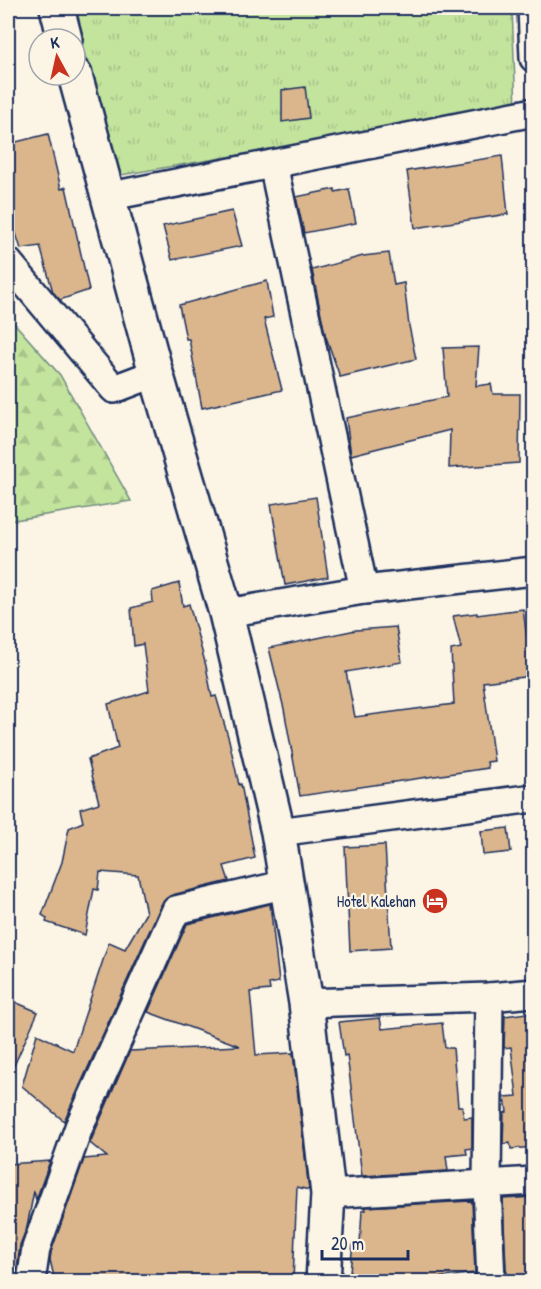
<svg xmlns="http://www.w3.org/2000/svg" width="541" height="1289" viewBox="0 0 541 1289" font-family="'Patrick Hand',sans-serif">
<defs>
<pattern id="grass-tufts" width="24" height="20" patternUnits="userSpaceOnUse" patternTransform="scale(1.5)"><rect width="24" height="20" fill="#c3e49d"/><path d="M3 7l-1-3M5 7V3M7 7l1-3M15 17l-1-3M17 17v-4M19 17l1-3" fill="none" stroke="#a7c48a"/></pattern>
<pattern id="forest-firs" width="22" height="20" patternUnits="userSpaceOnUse" patternTransform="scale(1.5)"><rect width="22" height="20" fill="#c3e49d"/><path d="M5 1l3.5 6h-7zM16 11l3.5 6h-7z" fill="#a7c48a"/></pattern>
</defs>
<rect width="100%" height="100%" fill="#fcf5e5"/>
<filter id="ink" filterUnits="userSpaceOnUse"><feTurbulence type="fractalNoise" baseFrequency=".0167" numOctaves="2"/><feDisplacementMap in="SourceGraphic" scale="12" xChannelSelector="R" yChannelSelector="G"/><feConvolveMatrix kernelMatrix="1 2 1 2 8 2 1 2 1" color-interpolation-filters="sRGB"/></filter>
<g filter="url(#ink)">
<polygon fill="url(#grass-tufts)" stroke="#6f8a7e" stroke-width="1.5" points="73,8 512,8 516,108 115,176"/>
<polygon fill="url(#forest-firs)" stroke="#6f8a7e" stroke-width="1.5" points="8,316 60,375 131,501 8,521"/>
<g fill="#dbb68d" stroke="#1b2f5e" stroke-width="1.5">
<polygon points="305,87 309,118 282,122 282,90"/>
<polygon points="48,134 61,189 66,187 89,290 60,300 53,292 40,246 21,249 8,209 8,144"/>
<polygon points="502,156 508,214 415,228 407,171"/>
<polygon points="335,189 335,192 349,189 356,223 304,233 296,197"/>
<polygon points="232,211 242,246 172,260 163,226"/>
<polygon points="389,253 394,285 404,283 409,326 416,359 340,377 325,334 312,270 363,256"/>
<polygon points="267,281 273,317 264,319 282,390 202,408 189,339 186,339 179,305"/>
<polygon points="479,347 476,386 491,384 493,394 520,394 519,463 449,468 450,430 351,455 346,418 447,397 443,348"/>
<polygon points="316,497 328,577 285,585 271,504"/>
<polygon points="179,583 183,606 189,604 206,666 212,697 216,696 229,740 239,785 241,784 255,858 224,866 229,881 172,895 162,903 64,1121 22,1086 37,1034 73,1051 109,942 125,949 146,913 138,875 100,872 98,890 94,889 85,935 46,922 47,918 42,915 62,862 69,828 83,822 80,809 99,803 88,759 118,748 108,704 149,691 143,644 134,646 131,608 153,602 152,591"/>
<polygon points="523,609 532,676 483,682 494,761 487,762 488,768 300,796 284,709 269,648 356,630 396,627 402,662 346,672 355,717 454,704 451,650 461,648 453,616 477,613 477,615"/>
<polygon points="508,828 511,852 483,855 481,831"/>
<polygon points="385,845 391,948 350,951 345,847"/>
<polygon points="270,904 279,982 269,984 270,990 250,992 256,1055 293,1053 309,1190 297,1187 293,1281 55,1281 50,1260 51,1252 84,1159 107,1157 90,1143 130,1051 240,1046 148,1012 187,924"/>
<polygon points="15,1002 38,1012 8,1079 8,1018"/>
<polygon points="534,1012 534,1147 511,1149 510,1143 503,1144 504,1113 507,1112 505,1097 517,1096 511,1047 504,1048 505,1016"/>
<polygon points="380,1018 382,1029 442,1023 445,1048 453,1048 458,1106 462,1106 464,1118 472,1117 472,1148 466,1149 467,1154 446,1156 448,1171 362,1176 347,1055 344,1056 339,1022"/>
<polygon points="50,1161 36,1200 34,1191 27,1227 20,1245 17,1269 8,1268 8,1164"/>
<polygon points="534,1197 534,1281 509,1281 506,1269 503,1199"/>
<polygon points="470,1201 472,1202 475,1273 412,1281 349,1281 353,1243 360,1244 362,1210 366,1210 365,1207"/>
</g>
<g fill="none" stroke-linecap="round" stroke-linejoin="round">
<g stroke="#1b2f5e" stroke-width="32">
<g id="street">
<polyline points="532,8 534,58"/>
<polyline points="273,164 364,590"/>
<polyline points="106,197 534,112"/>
<polyline points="8,262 114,389 156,373"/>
<polyline points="226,613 364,590 534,571"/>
<polyline points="278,832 534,798"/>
<polyline points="489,997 487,1184 491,1282"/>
<polyline points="306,1003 489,997 534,993"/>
<polyline points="328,1194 534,1181"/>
<polyline points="31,1282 36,1248 79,1127 176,910 287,884"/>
</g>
</g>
<g stroke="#1b2f5e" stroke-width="38">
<g id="secondary">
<polyline points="57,8 65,39"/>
<polyline points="75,75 156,373 226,613 278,832 306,1003 328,1194 323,1282"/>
</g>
</g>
<use href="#street" stroke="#fcf5e5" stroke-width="27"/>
<use href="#secondary" stroke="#fcf5e5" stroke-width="33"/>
</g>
</g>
<defs>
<g id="hotel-disc" transform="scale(1.35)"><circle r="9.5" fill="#c8321e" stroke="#fcf5e5"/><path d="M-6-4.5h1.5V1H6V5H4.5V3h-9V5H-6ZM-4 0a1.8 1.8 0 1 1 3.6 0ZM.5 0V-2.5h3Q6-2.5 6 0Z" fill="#fff"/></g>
</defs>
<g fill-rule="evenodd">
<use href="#hotel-disc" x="435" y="901"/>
</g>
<g text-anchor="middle" stroke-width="4.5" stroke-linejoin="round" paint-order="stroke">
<g font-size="16" fill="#1b2f5e" stroke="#fcf5e5" text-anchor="end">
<text x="416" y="907">Hotel Kalehan</text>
</g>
</g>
<rect width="541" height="1289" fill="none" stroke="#fcf5e5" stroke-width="30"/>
<rect x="15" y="15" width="511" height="1259" fill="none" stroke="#1b2f5e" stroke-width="2" filter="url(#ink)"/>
<g transform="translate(57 57) rotate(352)"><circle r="28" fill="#fcf5e5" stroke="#a2a6af" stroke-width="1.5"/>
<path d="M0-4.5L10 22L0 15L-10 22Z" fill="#c8321e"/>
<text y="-9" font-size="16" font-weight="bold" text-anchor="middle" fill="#1b2f5e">K</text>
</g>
<path d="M322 1250v9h86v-9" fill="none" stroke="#1b2f5e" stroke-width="3"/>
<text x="331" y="1250" font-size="18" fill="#1b2f5e" stroke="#fcf5e5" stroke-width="4.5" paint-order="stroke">20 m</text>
</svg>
